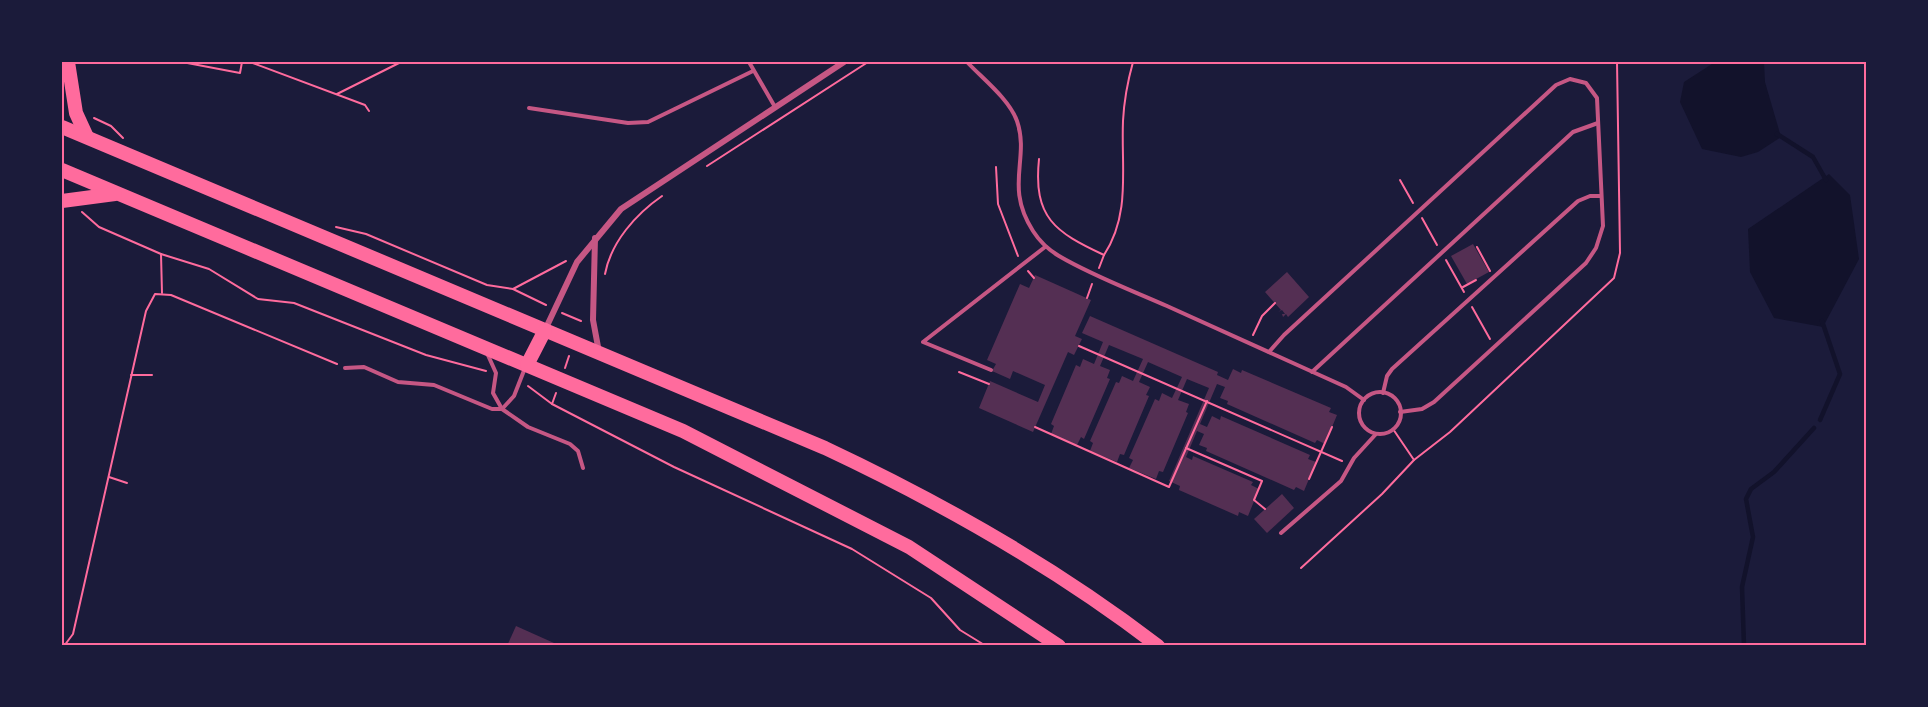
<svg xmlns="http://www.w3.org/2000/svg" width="1928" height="707" viewBox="0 0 1928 707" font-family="Inter,sans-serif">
<rect width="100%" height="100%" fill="#1b1b3a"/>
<g fill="#12122b">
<polygon points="1715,62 1764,62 1765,82 1781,137 1758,152 1741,157 1702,149 1680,102 1684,82"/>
<polygon points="1829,174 1850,195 1859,259 1823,327 1774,318 1750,272 1748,229"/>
</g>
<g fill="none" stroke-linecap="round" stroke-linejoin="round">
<g stroke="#12122b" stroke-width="4.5">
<polyline points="1777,134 1813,157 1826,180"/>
<polyline points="1820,420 1840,374 1822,321"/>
<polyline points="1744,646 1742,587 1753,537 1746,499 1751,489 1774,472 1814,428"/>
</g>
</g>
<g fill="#542f53">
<polygon points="1473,244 1489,272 1467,284 1451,256"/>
<polygon points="1287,272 1309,297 1288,317 1286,314 1283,317 1282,314 1285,314 1282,310 1278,312 1281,310 1265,292"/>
<polygon points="1035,275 1091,300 1075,336 1082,339 1074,355 1068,352 1033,432 979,408 990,381 1038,402 1045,385 1013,371 1010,379 992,371 996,364 987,360 1020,284 1029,288"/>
<polygon points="1090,316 1218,372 1217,375 1228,380 1233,369 1241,373 1242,370 1331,408 1329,412 1337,415 1325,444 1317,440 1315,443 1227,404 1228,401 1220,398 1225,387 1217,384 1200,424 1207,427 1212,416 1220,420 1221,416 1310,455 1308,459 1316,462 1304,491 1296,487 1294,490 1206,451 1207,448 1199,445 1204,434 1197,431 1186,457 1192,460 1193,456 1253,482 1251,485 1259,489 1248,516 1239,512 1238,516 1179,490 1180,486 1169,481 1209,388 1187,379 1178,400 1189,404 1186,412 1188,413 1163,472 1159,471 1156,479 1129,468 1133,460 1129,458 1155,399 1159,401 1162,393 1172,398 1182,377 1148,362 1139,382 1150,387 1146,395 1149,396 1124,455 1120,454 1117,462 1090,451 1093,443 1090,441 1116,382 1119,383 1122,376 1133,381 1143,359 1109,345 1100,366 1110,370 1107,378 1110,379 1084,439 1081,437 1077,445 1051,434 1054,426 1051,424 1076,365 1080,367 1083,359 1094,364 1103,342 1082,333"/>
<polygon points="1282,494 1294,508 1267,533 1254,519"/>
<polygon points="516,626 554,643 553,646 507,646"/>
</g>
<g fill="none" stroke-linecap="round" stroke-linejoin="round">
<g stroke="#ff6b9d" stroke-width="2">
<polyline points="182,62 240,73 242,62"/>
<polyline points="250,62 365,105 369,111"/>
<polyline points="337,94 401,62"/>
<polyline points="94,118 111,126 123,138"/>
<path d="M 1039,159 C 1033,218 1055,232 1104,255 L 1099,268"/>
<polyline points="707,166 868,62"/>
<polyline points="996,167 998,204 1018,256"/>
<polyline points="1400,180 1413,203"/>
<polyline points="82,212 99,227 161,254 162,293"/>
<polyline points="1422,218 1437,245"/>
<polyline points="336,227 366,234 487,285 513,289 546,305"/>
<polyline points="1477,247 1490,271"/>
<polyline points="161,254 209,269 258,299 294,303 426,355 486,371"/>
<path d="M 1104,255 C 1131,214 1121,168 1123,121 C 1124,101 1128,80 1133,62"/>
<polyline points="1446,260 1464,292"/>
<polyline points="1028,271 1034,278"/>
<path d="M 605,274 C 611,242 636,214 662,196"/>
<polyline points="1463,287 1476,280"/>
<polyline points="513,289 566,261"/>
<polyline points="1087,298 1092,284"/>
<polyline points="1472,307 1490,339"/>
<polyline points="562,313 581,321"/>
<polyline points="1253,335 1262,316 1275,303"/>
<polyline points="1079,346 1342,461"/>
<polyline points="565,368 569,356"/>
<polyline points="959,372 989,384"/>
<polyline points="131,375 152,375"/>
<polyline points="528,386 552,404 556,393"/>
<polyline points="552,404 674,467 852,549 931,598 960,630 986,646"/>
<polyline points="1035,427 1169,487 1207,401"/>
<polyline points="1186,448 1262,481 1254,500 1265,509"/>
<polyline points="1414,460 1450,432 1614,278 1620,253 1617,62"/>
<polyline points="109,477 127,483"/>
<polyline points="1309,479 1332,427"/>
<polyline points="1301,568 1382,494 1414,460 1393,429"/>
<polyline points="64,646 73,634 146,311 155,294 171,295 337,364"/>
</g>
<g stroke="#c65784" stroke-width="4">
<polyline points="749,62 775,107"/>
<path d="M 967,62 C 983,79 1009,99 1017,121 C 1030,159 1004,186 1033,231 C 1040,242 1049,250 1059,256 C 1093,276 1131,290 1167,306 C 1227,333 1287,360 1346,387 L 1364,400"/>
<polyline points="529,108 628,123 648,122 753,71"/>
<polyline points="1269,352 1284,335 1556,85 1570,79 1586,83 1597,98 1603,226 1596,248 1586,263 1434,402 1422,409 1400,412"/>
<polyline points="487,353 496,373 493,393 502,409 528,427 570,444 578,451 583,468"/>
<polyline points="345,368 364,367 398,382 434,385 492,409 502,409 514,396 525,368"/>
<polyline points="991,370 923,342 1045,247"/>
<polyline points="1312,372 1573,132 1598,123"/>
<circle cx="1380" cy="413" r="21"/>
<polyline points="1383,393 1387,376 1392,369 1578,201 1590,196 1601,196"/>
<polyline points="1281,533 1341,481 1354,458 1376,434"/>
</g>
<g stroke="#c65784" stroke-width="6">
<polyline points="595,238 593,320 599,352"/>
<polyline points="545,330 577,262 621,209 844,62"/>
</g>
<g stroke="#ff6b9d" stroke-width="14">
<polyline points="68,62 76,113 87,137"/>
<path d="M 62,127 L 825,448 C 942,503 1055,567 1158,646"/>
<polyline points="62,170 683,431 909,547 1059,646"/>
<polyline points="62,201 115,194"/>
<polyline points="527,365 545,330"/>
</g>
</g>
<rect width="1928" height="707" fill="none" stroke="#1b1b3a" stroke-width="126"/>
<rect x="63" y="63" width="1802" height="581" fill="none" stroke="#ff6b9d" stroke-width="2"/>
</svg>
